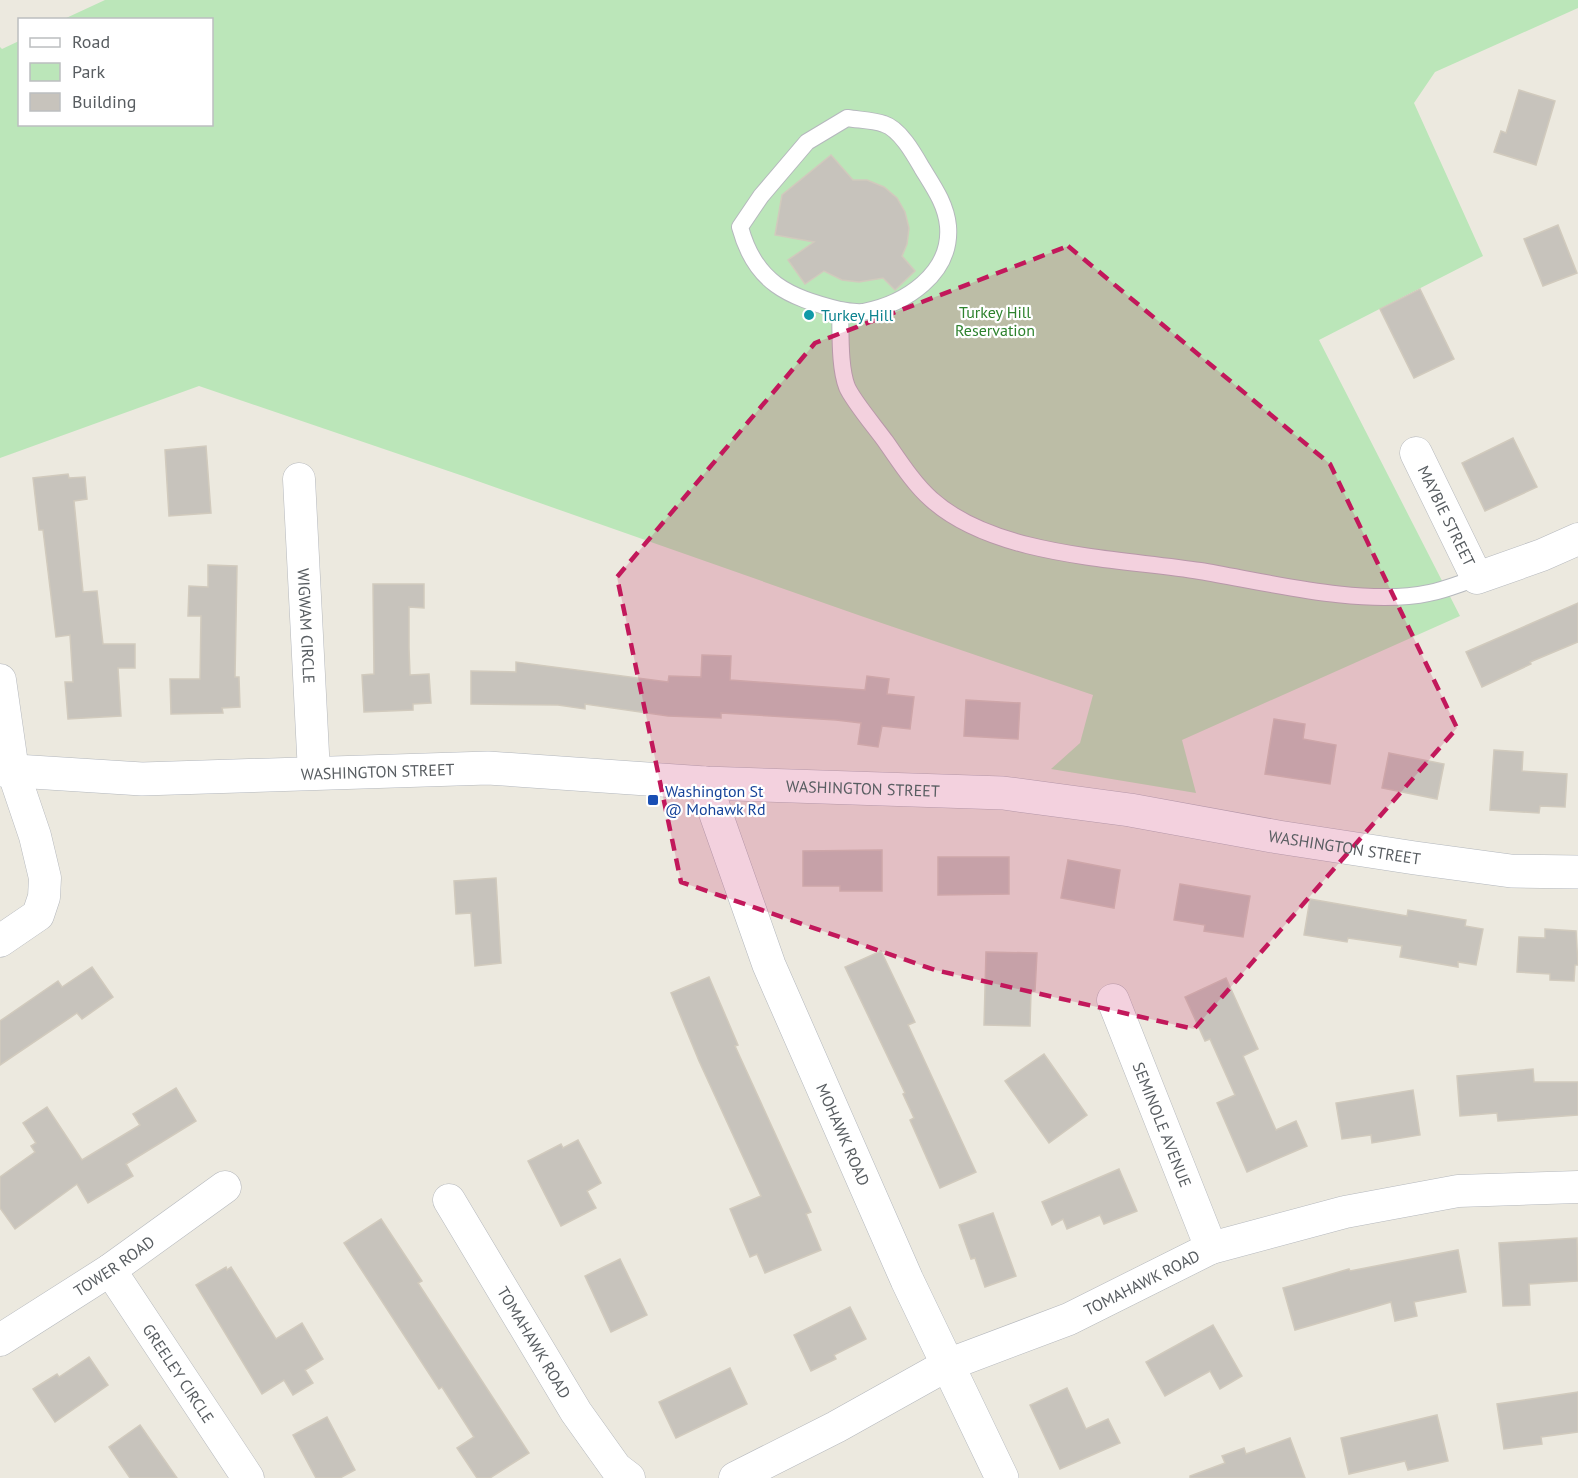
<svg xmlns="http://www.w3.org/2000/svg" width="1578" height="1478" viewBox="0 0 1578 1478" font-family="'PT Sans',sans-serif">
<rect width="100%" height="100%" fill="#ece9df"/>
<polygon fill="#bbe6b9" points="105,0 1578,0 1578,8 1435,72 1414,103 1483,256 1319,340 1460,616 1182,740 1196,793 1051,769 1080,743 1093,695 861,616 466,477 199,386 0,458 0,47 2,49 19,41 20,124 212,124 212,20 64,19"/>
<g fill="#c7c3bc" stroke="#d1cabd" stroke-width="1.5">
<polygon points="1519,90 1555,101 1536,165 1494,152 1501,131 1506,133"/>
<polygon points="831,155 853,180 867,180 884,187 897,198 905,212 909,228 907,244 902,256 915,271 895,290 883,278 859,282 842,280 824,271 805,284 788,260 814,242 775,235 782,195"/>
<polygon points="1558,225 1577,273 1543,286 1524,239"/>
<polygon points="1420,289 1454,359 1414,378 1380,309"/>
<polygon points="1513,438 1537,487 1485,511 1462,463"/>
<polygon points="206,446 211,513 169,516 165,450"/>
<polygon points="68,474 69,478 85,477 87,499 74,501 83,592 97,591 103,644 135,644 135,668 118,668 121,716 68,719 65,682 73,682 70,635 56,637 43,530 39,530 33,478"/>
<polygon points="208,565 237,566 235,677 239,677 240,707 222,708 223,713 171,714 170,679 200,679 201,616 188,616 189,586 208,587"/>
<polygon points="373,584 424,584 424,608 409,607 409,648 410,675 429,674 431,703 413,704 413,710 364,712 362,675 374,674"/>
<polygon points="1578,603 1578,642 1530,662 1531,664 1482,687 1466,652"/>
<polygon points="702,655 731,656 730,680 865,690 867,676 889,679 887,694 914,697 910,729 882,726 878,747 858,744 861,723 836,720 721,713 721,718 668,716 585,704 585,709 558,705 471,704 471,671 516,672 516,662 668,682 669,676 701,677"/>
<polygon points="966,700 1020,703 1018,739 964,736"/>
<polygon points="1274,719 1305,724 1303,739 1336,745 1330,784 1265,774"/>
<polygon points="1494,750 1523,752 1522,771 1567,774 1565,807 1540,806 1539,813 1490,810"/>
<polygon points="1389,753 1444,764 1437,799 1382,788"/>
<polygon points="882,850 882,891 840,891 840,886 803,886 803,851"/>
<polygon points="938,857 1009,857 1009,894 938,895"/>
<polygon points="1068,860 1120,870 1114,908 1061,898"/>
<polygon points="496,878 501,963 475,966 471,913 456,914 454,881"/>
<polygon points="1180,884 1250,896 1243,937 1204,931 1205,925 1174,920"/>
<polygon points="1310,899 1407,916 1408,910 1466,920 1465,926 1483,929 1476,965 1458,962 1458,967 1400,957 1402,946 1348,938 1347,942 1304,935"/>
<polygon points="1545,929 1576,931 1578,965 1575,965 1574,981 1550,980 1550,974 1517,972 1519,937 1545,938"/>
<polygon points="881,951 915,1022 908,1025 976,1172 940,1188 910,1120 914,1118 903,1094 905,1093 845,967"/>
<polygon points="986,952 1037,953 1035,991 1031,992 1030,1026 984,1025"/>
<polygon points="92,967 113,997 82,1019 77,1013 0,1065 0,1021 58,981 62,987"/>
<polygon points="709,977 738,1045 735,1046 811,1212 806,1214 821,1250 765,1273 757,1254 750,1257 730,1209 761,1196 699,1061 671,993"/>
<polygon points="1226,978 1258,1049 1243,1056 1276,1130 1296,1121 1307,1146 1247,1172 1217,1103 1235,1095 1210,1039 1205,1041 1185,997"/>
<polygon points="1044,1054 1087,1115 1049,1143 1005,1081"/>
<polygon points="1533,1069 1534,1082 1578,1082 1578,1115 1498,1121 1497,1113 1460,1116 1457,1076"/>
<polygon points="176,1088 196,1121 126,1164 133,1176 88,1203 77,1184 15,1229 0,1208 0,1177 35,1152 31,1146 36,1143 23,1123 47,1107 82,1160 140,1125 133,1114"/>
<polygon points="1413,1090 1420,1135 1372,1143 1371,1135 1342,1139 1336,1103"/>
<polygon points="578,1140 601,1183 587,1191 596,1208 561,1226 528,1161 561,1144 563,1148"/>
<polygon points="1119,1169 1137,1211 1104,1224 1100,1215 1067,1229 1063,1219 1052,1225 1042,1202"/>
<polygon points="993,1213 1016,1276 985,1287 975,1258 971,1259 959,1225"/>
<polygon points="381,1219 422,1281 418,1283 529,1453 490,1478 477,1478 457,1448 474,1437 442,1387 439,1389 344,1243"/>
<polygon points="1577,1238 1578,1281 1529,1284 1530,1305 1503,1306 1499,1243"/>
<polygon points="1458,1250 1466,1292 1414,1302 1417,1316 1395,1321 1391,1302 1295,1330 1283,1288 1349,1269 1350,1271"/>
<polygon points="620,1259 647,1315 611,1332 585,1276"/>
<polygon points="226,1267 227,1270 231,1267 276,1339 302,1323 323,1359 305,1370 313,1383 293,1395 284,1380 262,1394 196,1285"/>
<polygon points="850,1307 866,1339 834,1355 836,1359 811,1371 794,1335"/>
<polygon points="1213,1325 1242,1376 1220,1389 1210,1371 1165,1396 1146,1362"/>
<polygon points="89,1357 108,1385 55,1422 33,1389 57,1374 59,1377"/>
<polygon points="730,1368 747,1404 676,1438 659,1402"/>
<polygon points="1067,1388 1086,1429 1108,1419 1120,1443 1060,1469 1030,1405"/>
<polygon points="1578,1392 1578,1432 1541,1437 1542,1444 1504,1449 1497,1404"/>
<polygon points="1437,1415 1448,1461 1408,1470 1405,1461 1349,1474 1341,1438"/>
<polygon points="327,1417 355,1470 340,1478 316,1478 293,1435"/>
<polygon points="140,1425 177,1478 130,1478 109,1447"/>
<polygon points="1290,1438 1305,1478 1190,1478 1190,1476 1225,1463 1222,1456 1244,1448 1246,1454"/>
</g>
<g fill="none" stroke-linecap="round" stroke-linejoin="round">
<g stroke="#b5b8bd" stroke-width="18">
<path id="lane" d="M 840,310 C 788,297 755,283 740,227 L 761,196 L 807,142 L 847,118 C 859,120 873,120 884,124 C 900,129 914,154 922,168 C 933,186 946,204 948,226 C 952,274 905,304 863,312 C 856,313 847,311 840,310 C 841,332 839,366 847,387 C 853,401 876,428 886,442 C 900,462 914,484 931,499 C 995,557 1118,558 1200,571 C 1266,582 1364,607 1429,593 C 1445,590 1461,583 1477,578"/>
</g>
<g stroke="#b5b8bd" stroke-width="33">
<g id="street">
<path id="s1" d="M 1416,453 L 1477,578 L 1542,555 L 1578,539"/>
<path id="s2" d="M 299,479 L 314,773"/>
<polyline points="0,680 13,771 35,836 45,878 44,897 38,915 0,941"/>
<path id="s3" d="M 1113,1000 L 1211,1248"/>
<path id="s4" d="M 449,1200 L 576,1412 L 616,1468 L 629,1478"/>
<path id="s5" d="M 110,1270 L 248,1478"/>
<path id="s6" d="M 0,1340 L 110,1270 L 225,1187"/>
<path id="s7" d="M 735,1478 L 836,1427 L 947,1365 L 1069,1319 L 1211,1248 L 1345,1212 L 1458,1191 L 1578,1187"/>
</g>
</g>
<g stroke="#b3b7bd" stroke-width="34">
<g id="secondary">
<path id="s8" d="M 0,770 L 142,779 L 488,768 L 705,783 L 1003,793 L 1130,810 L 1278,837 L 1415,858 L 1511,871 L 1578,872"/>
<path id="s9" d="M 705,783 L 769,965 L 907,1280 L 1002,1478"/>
</g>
</g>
<use href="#lane" stroke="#fff" stroke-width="16"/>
<use href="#street" stroke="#fff" stroke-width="32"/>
<use href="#secondary" stroke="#fff" stroke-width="33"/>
</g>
<path fill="#c2185b" fill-opacity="0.2" stroke="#c2185b" stroke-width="4.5" stroke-dasharray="12 8" stroke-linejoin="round" d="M 1068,246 L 1330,464 L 1457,728 L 1194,1029 L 935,970 L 681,882 L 617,577 L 815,343 Z"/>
<circle fill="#0f9aa8" stroke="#fff" stroke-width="2" cx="809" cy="315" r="6"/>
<rect fill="#1a4fb4" stroke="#fff" stroke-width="2" x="647" y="794" width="12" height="12" rx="3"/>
<g text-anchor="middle" stroke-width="4.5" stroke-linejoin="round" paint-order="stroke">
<g font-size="16" fill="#2e822e" stroke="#fff">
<text x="995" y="318">Turkey Hill<tspan x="995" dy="18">Reservation</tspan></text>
</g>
<g font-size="16" fill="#0d838f" stroke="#fff" text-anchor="start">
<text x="821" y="321">Turkey Hill</text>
</g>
<g font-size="16" fill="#585d61" stroke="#fff">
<text dy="6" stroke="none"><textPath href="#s1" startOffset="70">MAYBIE STREET</textPath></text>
<text dy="6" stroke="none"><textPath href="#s2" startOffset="147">WIGWAM CIRCLE</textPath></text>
<text dy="6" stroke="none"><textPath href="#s8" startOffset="378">WASHINGTON STREET</textPath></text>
<text dy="6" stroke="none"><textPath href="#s8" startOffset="864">WASHINGTON STREET</textPath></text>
<text dy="6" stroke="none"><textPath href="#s8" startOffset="1350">WASHINGTON STREET</textPath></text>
<text dy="6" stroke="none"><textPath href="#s3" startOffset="134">SEMINOLE AVENUE</textPath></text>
<text dy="6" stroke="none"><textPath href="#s9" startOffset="378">MOHAWK ROAD</textPath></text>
<text dy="6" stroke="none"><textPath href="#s6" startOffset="136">TOWER ROAD</textPath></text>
<text dy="6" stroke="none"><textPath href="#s7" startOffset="452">TOMAHAWK ROAD</textPath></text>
<text dy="6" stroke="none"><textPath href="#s4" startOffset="166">TOMAHAWK ROAD</textPath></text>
<text dy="6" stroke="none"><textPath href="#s5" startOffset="124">GREELEY CIRCLE</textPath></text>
</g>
<g font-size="16" fill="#164399" stroke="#fff" text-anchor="start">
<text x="665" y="797">Washington St<tspan x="665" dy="18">@ Mohawk Rd</tspan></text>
</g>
</g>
<rect x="18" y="18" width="195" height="108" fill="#ffffff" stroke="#bcbec0" stroke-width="1.5"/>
<rect x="30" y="38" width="30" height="9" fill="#ffffff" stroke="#bcbec0" stroke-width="1.5"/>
<text x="72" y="48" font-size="18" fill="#585d61">Road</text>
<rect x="30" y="63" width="30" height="18" fill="#bbe6b9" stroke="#bcbec0" stroke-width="1.5"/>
<text x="72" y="78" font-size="18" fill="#585d61">Park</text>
<rect x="30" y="93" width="30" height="18" fill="#c7c3bc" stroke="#bcbec0" stroke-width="1.5"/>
<text x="72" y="108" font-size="18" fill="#585d61">Building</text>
</svg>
